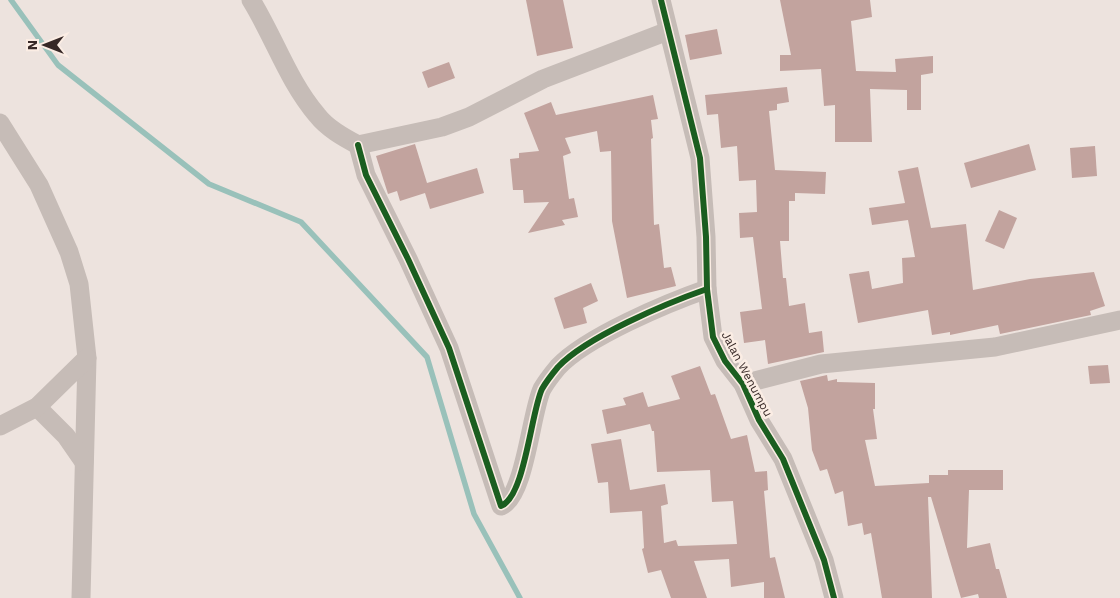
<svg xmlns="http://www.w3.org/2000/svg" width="1120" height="598" viewBox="0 0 1120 598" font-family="'Work Sans',sans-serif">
<rect width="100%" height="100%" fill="#ede3de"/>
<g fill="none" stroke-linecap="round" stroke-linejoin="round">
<polyline stroke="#99c1ba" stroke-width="5.5" points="11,0 58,65 209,184 301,222 427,357 474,514 520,598"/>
</g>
<g fill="#c2a39e">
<polygon points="526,0 563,0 573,48 537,56"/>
<polygon points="780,0 870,0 872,17 851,21 856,71 896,72 895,59 933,56 933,73 921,75 921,110 907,110 907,90 870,89 872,142 835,142 835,105 824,106 821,69 780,71 780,55 791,55"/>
<polygon points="717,29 722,54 690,60 685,35"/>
<polygon points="449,62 455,78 428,88 422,72"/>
<polygon points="787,87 789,102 777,104 777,110 769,111 775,170 826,172 825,194 795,193 795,201 789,201 789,241 780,241 783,278 786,278 789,306 805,303 809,333 822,331 824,352 768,364 765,340 744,343 740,312 762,309 753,237 740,238 739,213 757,212 756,180 739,181 737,146 721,148 718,114 707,115 705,95"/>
<polygon points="653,95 658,119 651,120 653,138 651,139 654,225 659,224 664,268 671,267 676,286 627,298 612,221 611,151 600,152 597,131 565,138 571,153 563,156 569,199 574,198 578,217 562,220 565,225 528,233 549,202 524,203 523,190 513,190 510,159 519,158 519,153 539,151 524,113 551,102 556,115"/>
<polygon points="415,144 427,183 477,168 484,193 430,209 425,193 400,201 397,191 388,194 376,156"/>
<polygon points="1029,144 1036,170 971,188 964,163"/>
<polygon points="1095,146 1097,176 1072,178 1070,148"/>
<polygon points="918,167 931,228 966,224 973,290 1030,279 1094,272 1105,306 1090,311 1091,315 1000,334 998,325 950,335 950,332 932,335 928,310 858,323 849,274 869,271 872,289 903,283 902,258 915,257 908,220 872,225 869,208 905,203 898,171"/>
<polygon points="999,210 1017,218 1004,249 985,241"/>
<polygon points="591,283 598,301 583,308 587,323 564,329 554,298"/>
<polygon points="1108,365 1110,383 1090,384 1088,366"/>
<polygon points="700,366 711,395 715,394 731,439 747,435 755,472 767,471 768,490 764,491 770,558 775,557 785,598 764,598 764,582 731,587 729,559 694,561 707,598 671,598 661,570 648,573 642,549 644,548 642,511 610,513 608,482 598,483 591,444 621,439 630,490 665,484 668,504 661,506 664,543 676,540 678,546 737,544 733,501 712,502 710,470 657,472 654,431 652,431 650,424 607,434 602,410 626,405 623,398 643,392 648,407 680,399 671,376"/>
<polygon points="827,375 828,381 837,379 837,382 875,383 875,409 873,409 877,439 865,440 875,486 929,483 929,475 948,475 948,470 1003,470 1003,490 969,490 967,548 990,543 996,569 999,569 1007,598 979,598 978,594 961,598 931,497 928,497 932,598 882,598 871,533 864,535 862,523 848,526 843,491 835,494 827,469 820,471 812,450 808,408 800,381"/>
</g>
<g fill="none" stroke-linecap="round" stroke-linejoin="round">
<g stroke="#c6bcb7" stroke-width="19">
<path d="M 251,0 C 274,37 288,81 317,115 C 327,128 343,137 358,145 L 442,127 L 469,117 L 543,79 L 668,31"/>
<polyline points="661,0 700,158 706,237 707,289 713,337 725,361 743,384 759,420 783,459 824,560 834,598"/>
<polyline points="0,123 39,185 69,252 79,284 87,358 81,598"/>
<path d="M 358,145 L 366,175 L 408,259 L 449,348 L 501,506 C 525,497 531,412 542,389 C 546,382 553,373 558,367 C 586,337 667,303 707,289"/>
<polyline points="743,384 821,364 995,347 1120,320"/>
<polyline points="37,407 66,436 84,462"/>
<polyline points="0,426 37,407 87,358"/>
</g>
<g stroke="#fbede4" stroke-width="9">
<g id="cycleway">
<polyline points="661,0 700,158 706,237 707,289 713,337 725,361 743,384 759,420 783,459 824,560 834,598"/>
<path d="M 358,145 L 366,175 L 408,259 L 449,348 L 501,506 C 525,497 531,412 542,389 C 546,382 553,373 558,367 C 586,337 667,303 707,289"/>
</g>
</g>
<use href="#cycleway" stroke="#1b5e20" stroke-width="6"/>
</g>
<g text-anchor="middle" stroke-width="5" stroke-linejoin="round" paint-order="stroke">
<g font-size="12" fill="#362826" stroke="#fbede4">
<text transform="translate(747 374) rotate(62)" y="4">Jalan Wenumpu</text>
</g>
</g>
<g transform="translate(45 45) rotate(270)" stroke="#fbede4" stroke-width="4" paint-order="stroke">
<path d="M0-4L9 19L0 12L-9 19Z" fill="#362826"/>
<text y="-8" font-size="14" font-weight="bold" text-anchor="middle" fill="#362826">N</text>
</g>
</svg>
